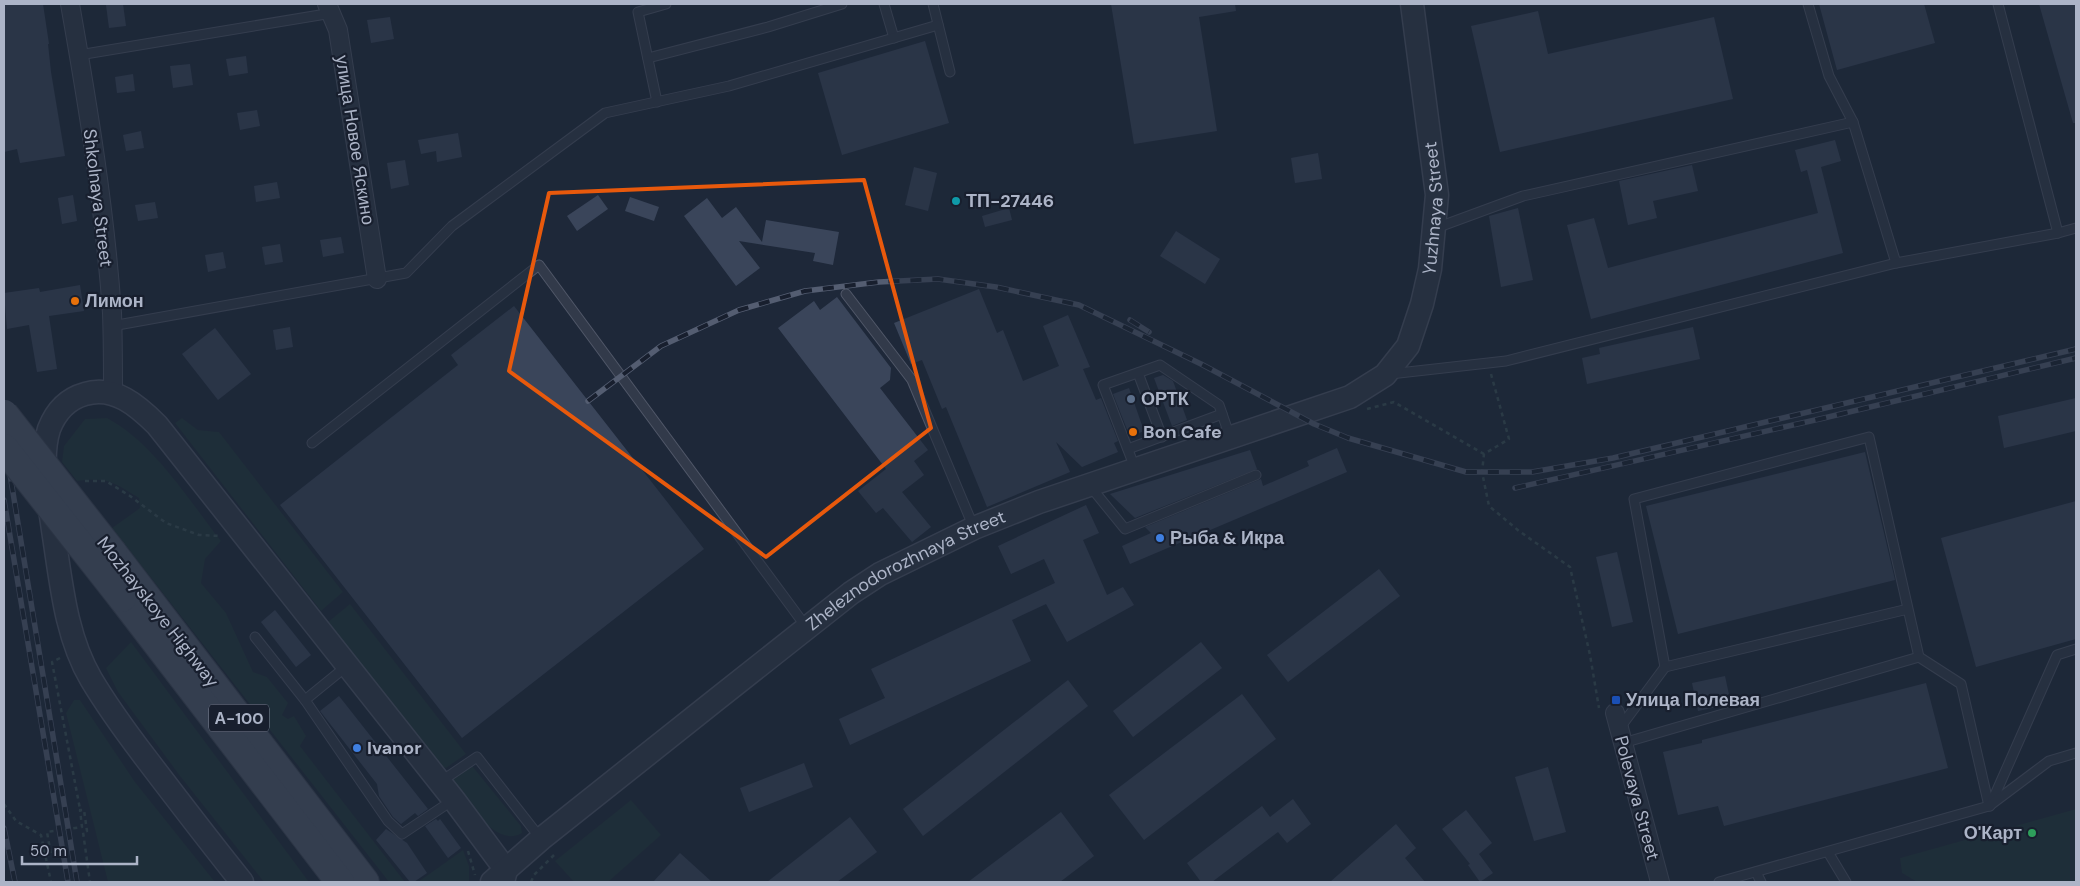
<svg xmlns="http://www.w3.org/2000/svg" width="2080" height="886" viewBox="0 0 2080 886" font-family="'DM Sans',sans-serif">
<rect width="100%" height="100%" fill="#1e2839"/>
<g fill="#20353a">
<path d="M 107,418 C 153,442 189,500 221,541 L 205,559 L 201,583 L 226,613 L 253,672 L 267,677 L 288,703 L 282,715 L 288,719 L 294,716 L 306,736 L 300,746 L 405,882 L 389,882 L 112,528 L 140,508 L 139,498 C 113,482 108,477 77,481 L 62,462 L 64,446 L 85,419 Z"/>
<polygon points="182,418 198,430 219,432 343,592 321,611 175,423"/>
<polygon points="350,604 466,754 446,768 441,766 328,622"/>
<polygon points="131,642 309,882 264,882 180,776 118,692 106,668"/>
<polygon points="74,700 80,700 135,782 215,882 108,882 66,713"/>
<path d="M 469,762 L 521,826 L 522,833 C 494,850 464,796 450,776 Z"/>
<polygon points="631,800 661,835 608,882 574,882 555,861"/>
<polygon points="2076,809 2076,882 1917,882 1902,873 1900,858"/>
<polygon points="463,850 469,866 469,882 418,882"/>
</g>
<g fill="#3a455a">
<polygon points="4,4 43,4 49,44 48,44 51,72 65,156 20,163 17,149 4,152"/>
<polygon points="123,4 126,26 109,28 106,5"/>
<polygon points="1111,4 1235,4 1236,11 1199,17 1217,131 1134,144"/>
<polygon points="1819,4 1924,4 1935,43 1837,70"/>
<polygon points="2039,4 2076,4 2076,123 2073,123"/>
<polygon points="1538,11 1548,54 1714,17 1733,99 1500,152 1471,26"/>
<polygon points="390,17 394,39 371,43 367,20"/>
<polygon points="925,41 949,123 842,155 818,73"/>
<polygon points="246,56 248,73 229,76 226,59"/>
<polygon points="190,64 193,85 173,88 170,66"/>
<polygon points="133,74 135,91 117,93 115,77"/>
<polygon points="257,110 260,126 240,130 237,113"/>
<polygon points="141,131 144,148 126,151 123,135"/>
<polygon points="458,133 462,157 437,162 436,151 421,154 418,140"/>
<polygon points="1835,140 1841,161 1821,167 1843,253 1591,319 1567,225 1594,218 1608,268 1818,213 1807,170 1801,172 1795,150"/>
<polygon points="1318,153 1322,179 1295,183 1291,158"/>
<polygon points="405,160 409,185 391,189 387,163"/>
<polygon points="1692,165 1698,191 1653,201 1657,218 1628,225 1619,181"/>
<polygon points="914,167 937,173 928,211 905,205"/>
<polygon points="277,182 280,198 256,202 254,186"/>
<polygon points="73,195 77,221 62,224 58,198"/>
<polygon points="598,195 608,209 577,231 567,216"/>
<polygon points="630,197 659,207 654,221 625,211"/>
<polygon points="707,198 722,218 736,207 762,242 766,220 839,232 833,265 813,261 815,253 739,241 760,268 736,286 684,216"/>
<polygon points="155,202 158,218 138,221 135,205"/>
<polygon points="1009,208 1012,220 985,227 982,216"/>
<polygon points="1518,208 1533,280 1501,287 1489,216"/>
<polygon points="1176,231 1220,259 1205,284 1160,256"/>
<polygon points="341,237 344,253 323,257 320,240"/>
<polygon points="280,244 283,262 265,265 262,247"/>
<polygon points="223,252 226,268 208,272 205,255"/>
<polygon points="80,285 84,311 49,316 57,369 37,372 29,325 7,329 4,293 39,288 40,292"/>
<polygon points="979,289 997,333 1003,330 1023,381 1059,366 1043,326 1068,315 1090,367 1083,369 1096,400 1101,398 1118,441 1114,443 1118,452 1082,467 1056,442 1070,472 987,507 946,407 942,409 922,360 911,364 894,323"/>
<polygon points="837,297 891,368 890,380 880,388 928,450 914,461 924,475 902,492 931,527 912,542 883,508 876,513 858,491 886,469 778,328 814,301 820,310"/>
<polygon points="514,306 704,549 462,738 280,505 458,365 451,355"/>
<polygon points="290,327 293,347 276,350 273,330"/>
<polygon points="1693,327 1700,359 1587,384 1582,358 1600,354 1599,348"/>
<polygon points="215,328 251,374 218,400 182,354"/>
<polygon points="1163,375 1173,381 1187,420 1172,426 1154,378"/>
<polygon points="1129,388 1144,431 1130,437 1113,394"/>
<polygon points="2076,398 2076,431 2004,448 1998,416"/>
<polygon points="1337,448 1347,472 1130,564 1122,546 1151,533 1145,527 1261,479 1263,486 1309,466 1307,461"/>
<polygon points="1250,450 1257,469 1135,518 1110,494"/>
<polygon points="1865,452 1895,580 1678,634 1646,506"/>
<polygon points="2076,501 2076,639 1976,667 1941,538"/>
<polygon points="1086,505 1099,533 1083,540 1107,595 1123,587 1134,605 1067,642 1046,604 1012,620 1031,661 850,745 839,719 885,698 871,669 1055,583 1044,559 1011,574 998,546"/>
<polygon points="1617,552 1633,622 1612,627 1596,557"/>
<polygon points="1379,569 1400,596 1288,682 1267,655"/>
<polygon points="275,610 311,655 296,667 261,622"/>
<polygon points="1201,642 1222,668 1133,737 1113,711"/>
<polygon points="1725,676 1731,704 1698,711 1692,683"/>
<polygon points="1068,680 1088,706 923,836 903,809"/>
<polygon points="1926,683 1948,768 1724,826 1718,806 1678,815 1663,752 1702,743 1702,740"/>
<polygon points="1242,694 1276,739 1144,840 1109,795"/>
<polygon points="339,696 428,809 418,816 415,813 401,824 393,817 379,796 377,784 320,711"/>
<polygon points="804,763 813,787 749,812 740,788"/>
<polygon points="1548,767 1566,832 1534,841 1515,777"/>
<polygon points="1293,799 1311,824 1287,843 1278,832 1212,882 1201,882 1187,863 1262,806 1270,817"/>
<polygon points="1466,810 1492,843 1479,854 1493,873 1480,882 1468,865 1470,864 1442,829"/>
<polygon points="1061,812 1094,856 1060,882 968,882"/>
<polygon points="850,817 877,852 837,882 767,882"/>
<polygon points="436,819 438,821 440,819 461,848 448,858 425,826"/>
<polygon points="1396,824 1416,848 1405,858 1425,882 1330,882"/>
<polygon points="386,829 407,843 427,873 414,882 410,882 376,840"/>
<polygon points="680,853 712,882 653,882"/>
</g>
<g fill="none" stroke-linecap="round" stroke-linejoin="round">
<g stroke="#505768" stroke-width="11">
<g id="service">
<polyline points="884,4 894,38"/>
<polyline points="933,4 950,72"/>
<polyline points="1808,4 1829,76 1853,122"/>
<polyline points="79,55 332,13"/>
<polyline points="648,58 768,27 842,4"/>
<polyline points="657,102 638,12 666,4"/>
<polyline points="1436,228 1523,196 1853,122 1896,263"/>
<polyline points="2058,233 2076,228"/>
<polyline points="846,294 912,380 974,528"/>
<polyline points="112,326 406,273 452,226 605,113 729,86 938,25"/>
<polyline points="1138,373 1162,437"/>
<polyline points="1390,374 1506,361 1896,263 2058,233 1998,4"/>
<polyline points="312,443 539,265 807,628"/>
<polyline points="1128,449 1222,414"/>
<polyline points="1135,468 1103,385 1160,365 1219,405 1230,437"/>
<polyline points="1090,486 1125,529 1256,475"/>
<polyline points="1908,609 1665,667 1634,499 1869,437 1919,657"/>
<polyline points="255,637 305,700"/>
<polyline points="348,665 305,700 388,821 402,834 453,800"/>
<polyline points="1619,729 1665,667"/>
<polyline points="1623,743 1919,657 1961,684 1989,806"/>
<polyline points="440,782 477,757 541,839"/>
<polyline points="1990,806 2057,655 2076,649"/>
<polyline points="1828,852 1846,882"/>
<polyline points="1756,872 1761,882"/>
<polyline points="1719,882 1989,806 2049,761 2076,753"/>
</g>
</g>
<g stroke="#505768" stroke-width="20">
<g id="minor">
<path d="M 70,4 C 88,106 105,210 112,313 C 113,340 113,367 113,393"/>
<polyline points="327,4 338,30 377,279"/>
<polyline points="1615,713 1660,882"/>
</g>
</g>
<g stroke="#505768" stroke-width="25">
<g id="tertiary">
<path d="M 242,882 C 209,841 177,799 145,757 C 126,732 107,706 91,679 C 65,635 61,580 53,530 C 49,498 39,461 49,429 C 56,411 67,399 85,394 C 114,385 138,406 157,425 L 454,800 L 506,870 L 503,882"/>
<path id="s1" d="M 492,882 L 541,839 L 717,699 L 851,593 L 880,574 L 974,528 L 1039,502 L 1350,397 L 1385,375 L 1408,346 L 1422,304 L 1430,269 L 1437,195 L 1412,4"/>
</g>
</g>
<g stroke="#3c4353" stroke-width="30">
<g id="primary">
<polyline points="113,553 365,882"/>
<polyline points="122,598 340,882"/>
</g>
</g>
<g stroke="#3b5155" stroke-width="2.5" stroke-dasharray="4 4" stroke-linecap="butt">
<polyline points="1491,374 1509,439 1484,454 1482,472 1489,506 1519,531 1570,567 1590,655 1599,708"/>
<polyline points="1367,409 1394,402 1484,454"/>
<polyline points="85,481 106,481 130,496 166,523 199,535 221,536"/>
<polyline points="60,658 52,662 80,809"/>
<polyline points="4,804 16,821 41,835 51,882"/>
<polyline points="468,851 475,875"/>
<polyline points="45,856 51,855 47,832 82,827 80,810 84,810 87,831 83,832 90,882"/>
<polyline points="531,882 534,875 554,855"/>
</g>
<use href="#service" stroke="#323a4a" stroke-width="9"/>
<use href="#minor" stroke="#323a4a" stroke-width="18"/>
<use href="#tertiary" stroke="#323a4a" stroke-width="22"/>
<use href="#primary" stroke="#50596a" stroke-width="28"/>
<g stroke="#545d71" stroke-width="5.5">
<g id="rail">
<polyline points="1130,320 1149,332"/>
<polyline points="588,401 661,346 739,310 805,291 879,282 938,279 996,287 1079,305 1201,364 1314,424 1348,438 1466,472 1532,472 1613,458 2076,349"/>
<polyline points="4,438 77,882"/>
<polyline points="1515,488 1824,418 2076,358"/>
<polyline points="4,500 68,882"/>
<polyline points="4,828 15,882"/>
</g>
</g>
<use href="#rail" stroke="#181f2e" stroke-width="4" stroke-dasharray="11" stroke-linecap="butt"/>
<g stroke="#3c4353" stroke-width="30" stroke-linecap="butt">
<g id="primary-bridge">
<polyline points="4,414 113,553"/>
<polyline points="4,448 122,598"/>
</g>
</g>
<use href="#primary-bridge" stroke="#50596a" stroke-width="28"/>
</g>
<path d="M0 0H2080V886H0ZM 864,180 L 931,428 L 766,557 L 509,371 L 549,193 Z" fill="#1e2839" fill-opacity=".55" fill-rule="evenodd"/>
<path fill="none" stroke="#e8590c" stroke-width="4" stroke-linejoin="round" d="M 864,180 L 931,428 L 766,557 L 509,371 L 549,193 Z"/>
<circle fill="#0f9aa8" stroke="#181f2e" stroke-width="2" cx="956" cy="201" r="5"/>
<g fill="#e8710a" stroke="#181f2e" stroke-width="2">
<circle cx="75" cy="301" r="5"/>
<circle cx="1133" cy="432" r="5"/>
</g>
<circle fill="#5c6f8a" stroke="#181f2e" stroke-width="2" cx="1131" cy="399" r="5"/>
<g fill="#3f7fe0" stroke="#181f2e" stroke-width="2">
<circle cx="1160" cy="538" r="5"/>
<circle cx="357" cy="748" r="5"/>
</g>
<rect fill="#1a4fb4" stroke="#181f2e" stroke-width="2" x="1611" y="695" width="10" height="10" rx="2.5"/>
<circle fill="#2e9e5b" stroke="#181f2e" stroke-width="2" cx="2032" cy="833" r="5"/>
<g text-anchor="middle" stroke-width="4.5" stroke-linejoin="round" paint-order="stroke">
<rect fill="#181f2e" stroke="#808799" stroke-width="1" x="209" y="704.5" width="60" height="27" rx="4"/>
<g font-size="16" font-weight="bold" fill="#acb4c7">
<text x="239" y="724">А-100</text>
</g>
<g font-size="18" fill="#acb4c7" stroke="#181f2e">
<text transform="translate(355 140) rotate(81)" y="6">улица Новое Яскино</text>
<text transform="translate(98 198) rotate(83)" y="6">Shkolnaya Street</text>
<text dy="6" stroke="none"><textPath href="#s1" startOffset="1218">Yuzhnaya Street</textPath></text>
<text dy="6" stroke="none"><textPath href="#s1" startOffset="520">Zheleznodorozhnaya Street</textPath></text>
<text transform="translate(158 612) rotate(52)" y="6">Mozhayskoye Highway</text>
<text transform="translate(1637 798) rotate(75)" y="6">Polevaya Street</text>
</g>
<g font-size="18" font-weight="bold" fill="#acb4c7" stroke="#181f2e" text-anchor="start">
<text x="966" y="207">ТП-27446</text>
<text x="85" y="307">Лимон</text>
<text x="1141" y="405">ОРТК</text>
<text x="1143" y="438">Bon Cafe</text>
<text x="1170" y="544">Рыба &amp; Икра</text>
<text x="1626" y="706">Улица Полевая</text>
<text x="367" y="754">Ivanor</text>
<text x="2022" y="839" text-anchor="end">О'Карт</text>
</g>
</g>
<rect width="2080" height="886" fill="none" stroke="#acb4c7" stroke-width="10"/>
<path d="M22 856v8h115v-8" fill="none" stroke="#acb4c7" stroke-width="2.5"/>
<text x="30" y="856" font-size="15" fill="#acb4c7" stroke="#181f2e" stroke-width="4" paint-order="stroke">50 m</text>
</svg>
